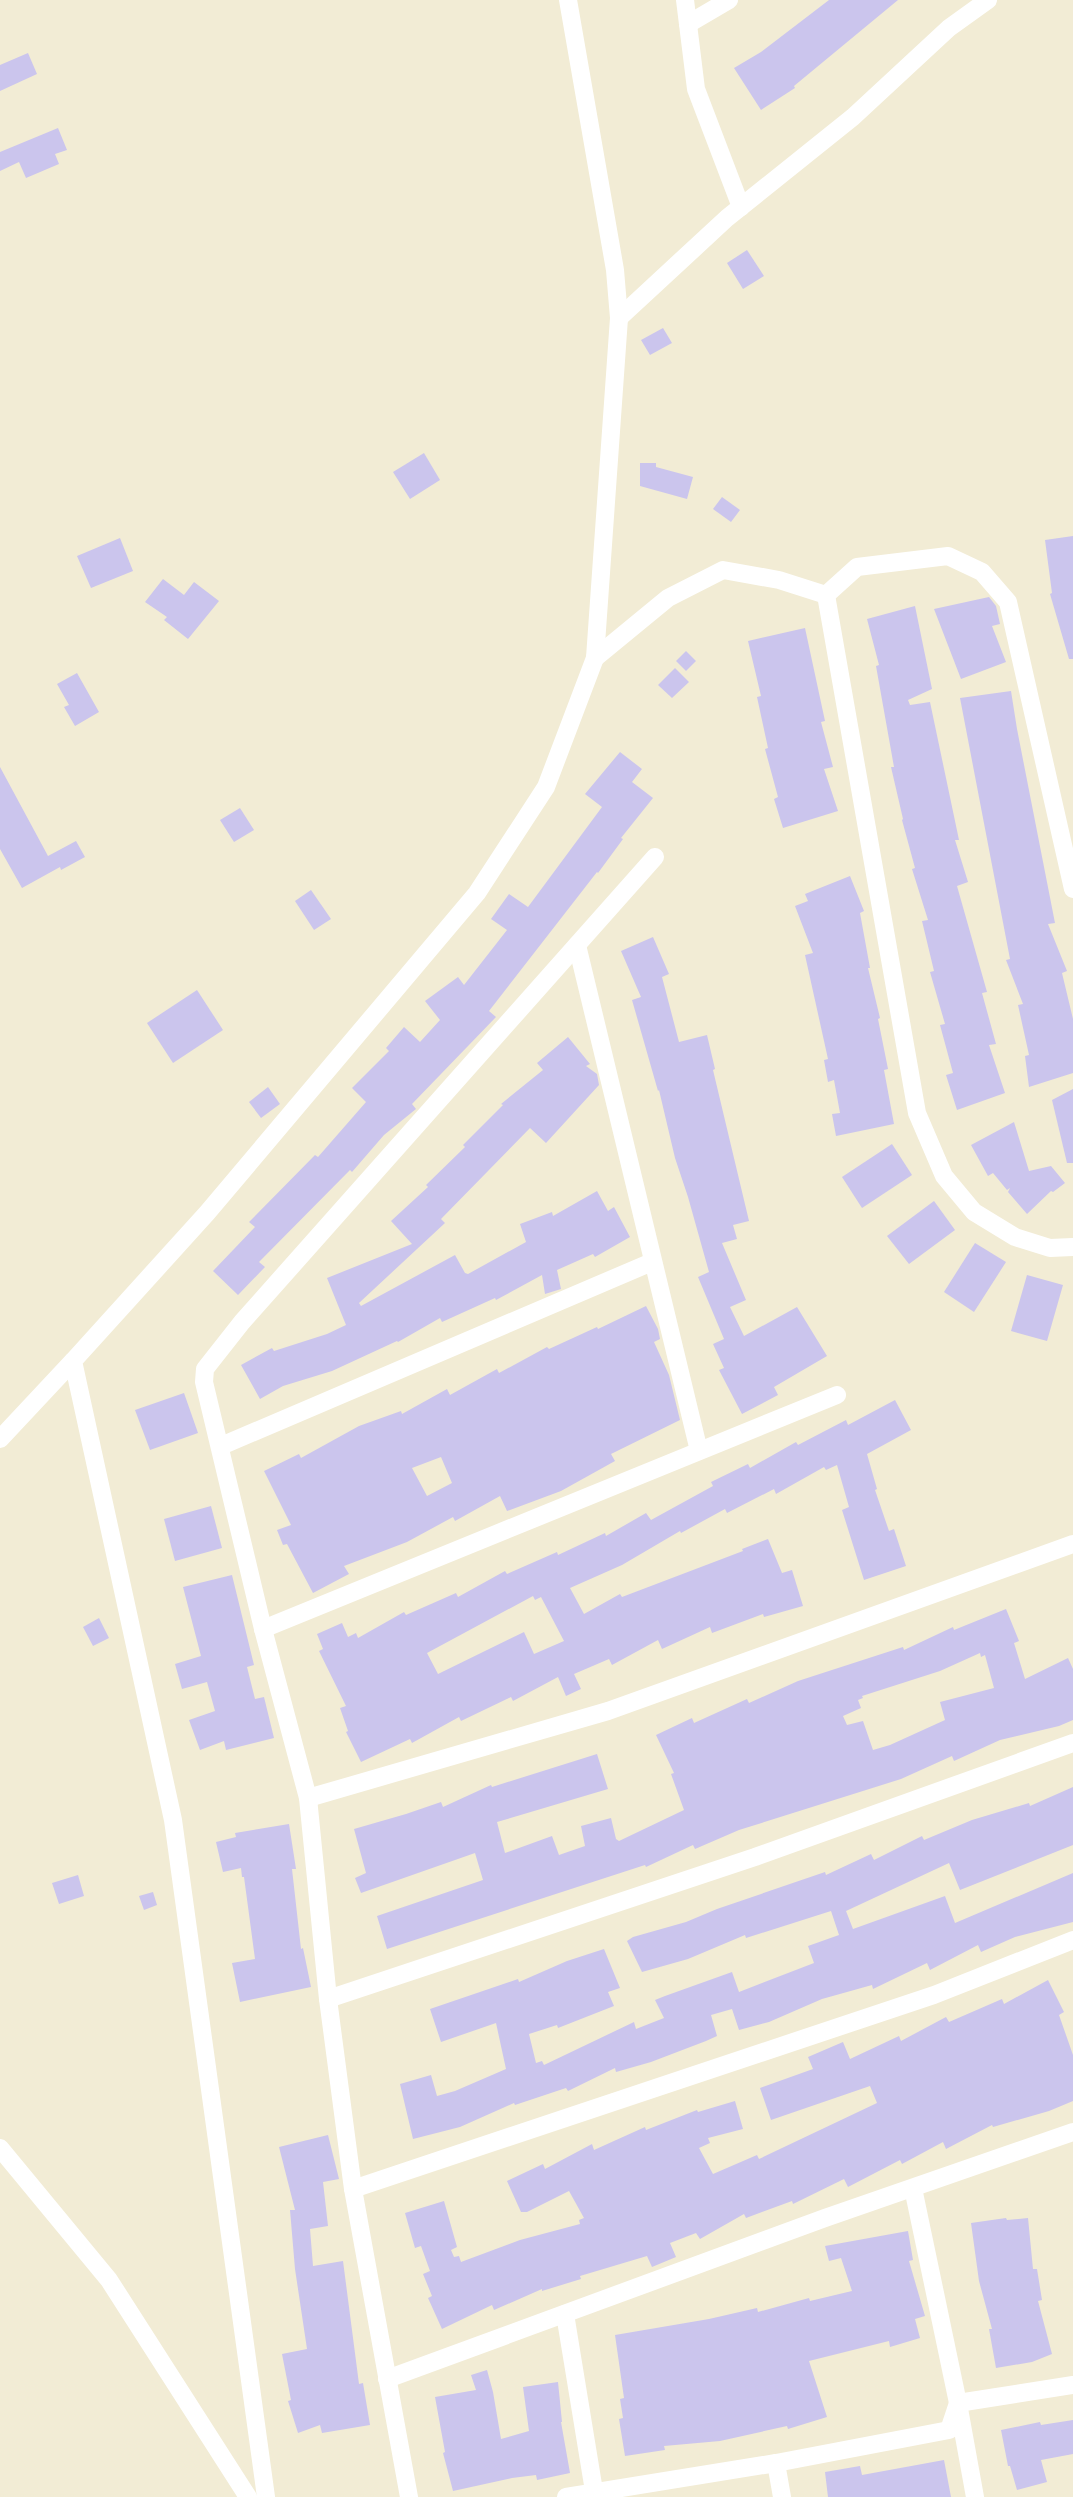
<svg xmlns="http://www.w3.org/2000/svg" width="1073" height="2497" viewBox="0 0 1073 2497" font-family="'IBM Plex Sans',sans-serif">
<rect width="100%" height="100%" fill="#f2ecd5"/>
<g fill="#cbc5ed" fill-rule="evenodd">
<polygon points="829,0 898,0 794,86 795,88 761,110 734,68 761,52"/>
<polygon points="28,53 37,74 0,91 0,65"/>
<polygon points="58,128 67,150 55,154 59,164 26,178 19,162 0,171 0,152"/>
<polygon points="747,250 764,276 743,289 727,263"/>
<polygon points="663,328 672,343 650,355 641,340"/>
<polygon points="424,453 440,480 410,499 393,472"/>
<polygon points="640,463 656,463 656,467 693,477 687,499 640,486"/>
<polygon points="722,497 740,510 731,522 713,509"/>
<polygon points="1073,536 1073,659 1069,659 1050,594 1052,593 1045,540"/>
<polygon points="120,538 133,571 91,588 77,556"/>
<polygon points="163,579 184,595 194,582 219,601 188,639 164,620 167,617 145,602"/>
<polygon points="989,597 996,606 1000,624 992,626 1006,662 961,679 934,609"/>
<polygon points="915,606 932,689 908,700 910,705 930,702 959,840 955,840 968,882 957,886 987,992 982,993 996,1044 989,1045 1005,1093 957,1110 946,1075 953,1073 940,1025 945,1024 930,972 934,971 922,921 928,920 912,869 915,868 902,820 903,819 891,767 894,767 876,666 879,665 867,619"/>
<polygon points="805,628 825,721 821,722 833,767 824,769 838,811 783,828 774,799 778,797 765,749 768,748 757,697 761,696 748,641"/>
<polygon points="686,651 696,661 686,671 676,661"/>
<polygon points="675,668 689,682 672,698 658,685"/>
<polygon points="77,673 99,712 75,726 64,707 69,705 57,684"/>
<polygon points="1011,691 1017,729 1055,923 1048,924 1067,971 1062,973 1073,1019 1073,1073 1029,1087 1025,1056 1029,1055 1018,1005 1023,1004 1006,960 1010,959 960,698"/>
<polygon points="620,752 642,769 632,782 653,798 621,838 623,839 598,873 597,872 489,1011 496,1017 412,1104 416,1109 384,1135 352,1172 350,1170 259,1262 265,1267 238,1295 213,1271 255,1227 249,1222 315,1155 318,1157 366,1102 352,1088 389,1051 386,1048 404,1027 420,1042 440,1020 425,1001 458,977 464,985 507,930 491,919 509,894 528,907 602,807 585,794"/>
<polygon points="0,767 48,856 76,841 85,857 61,870 60,867 22,888 0,849"/>
<polygon points="240,808 254,830 234,842 220,820"/>
<polygon points="850,876 864,911 860,913 870,968 868,968 880,1018 878,1019 888,1069 884,1070 894,1124 836,1136 832,1114 840,1113 834,1080 828,1082 824,1060 828,1059 805,955 813,953 795,906 808,901 805,894"/>
<polygon points="311,890 331,919 314,930 295,901"/>
<polygon points="653,937 669,974 662,977 679,1042 707,1035 715,1069 713,1070 749,1221 733,1225 737,1239 722,1243 746,1300 730,1307 744,1336 797,1307 827,1356 774,1387 778,1395 742,1414 719,1370 724,1368 713,1344 724,1339 698,1277 709,1272 688,1197 675,1158 659,1090 658,1091 632,1000 641,997 621,951"/>
<polygon points="197,990 223,1030 173,1063 147,1023"/>
<polygon points="568,1037 590,1064 586,1066 597,1074 599,1085 546,1143 530,1128 441,1219 445,1223 359,1303 361,1306 455,1255 465,1273 468,1274 526,1242 520,1224 552,1212 553,1216 597,1191 608,1211 614,1207 630,1237 595,1257 593,1254 557,1270 561,1289 545,1294 542,1275 496,1300 495,1298 442,1322 440,1318 398,1342 397,1341 332,1371 283,1386 260,1399 241,1365 272,1348 274,1351 327,1334 346,1325 327,1278 412,1244 391,1221 428,1187 426,1185 465,1147 463,1145 503,1105 501,1104 543,1070 537,1063"/>
<polygon points="268,1087 280,1104 261,1118 249,1102"/>
<polygon points="1073,1089 1073,1163 1067,1163 1052,1100"/>
<polygon points="1014,1122 1029,1171 1051,1166 1065,1183 1053,1192 1051,1191 1027,1214 1008,1192 1010,1188 1007,1190 993,1173 988,1176 971,1145"/>
<polygon points="892,1144 912,1175 862,1208 842,1177"/>
<polygon points="934,1201 955,1230 909,1264 887,1236"/>
<polygon points="975,1243 1006,1262 974,1312 944,1292"/>
<polygon points="1027,1275 1063,1285 1047,1341 1011,1331"/>
<path d="M 646,1306 L 658,1329 L 660,1339 L 654,1342 L 669,1375 L 680,1420 L 611,1454 L 615,1461 L 561,1491 L 507,1511 L 500,1496 L 455,1521 L 453,1517 L 407,1542 L 344,1566 L 349,1574 L 313,1593 L 287,1544 L 283,1545 L 277,1530 L 291,1525 L 264,1471 L 299,1454 L 301,1458 L 359,1426 L 401,1411 L 402,1414 L 447,1389 L 450,1395 L 497,1369 L 499,1373 L 547,1347 L 549,1349 L 597,1327 L 598,1329 ZM 441,1457 L 452,1483 L 427,1496 L 412,1468 Z"/>
<polygon points="184,1393 198,1433 150,1450 135,1410"/>
<path d="M 895,1400 L 911,1430 L 867,1454 L 877,1489 L 875,1490 L 889,1531 L 894,1529 L 906,1566 L 864,1580 L 842,1510 L 849,1507 L 837,1465 L 826,1470 L 824,1467 L 776,1494 L 774,1489 L 727,1513 L 725,1509 L 681,1533 L 680,1531 L 622,1565 L 570,1588 L 584,1614 L 620,1594 L 622,1597 L 743,1551 L 742,1549 L 768,1539 L 782,1573 L 792,1570 L 803,1606 L 764,1617 L 763,1614 L 712,1633 L 710,1627 L 662,1649 L 658,1640 L 612,1665 L 609,1659 L 574,1674 L 581,1689 L 566,1696 L 558,1677 L 513,1701 L 511,1697 L 461,1721 L 459,1717 L 412,1743 L 410,1739 L 361,1762 L 346,1732 L 348,1731 L 340,1708 L 346,1706 L 319,1651 L 323,1649 L 317,1634 L 342,1623 L 348,1637 L 356,1633 L 358,1638 L 404,1612 L 406,1615 L 456,1593 L 458,1597 L 505,1571 L 507,1574 L 557,1552 L 558,1555 L 605,1533 L 606,1536 L 646,1513 L 651,1520 L 713,1486 L 711,1482 L 748,1464 L 750,1468 L 796,1442 L 798,1445 L 846,1420 L 848,1425 ZM 533,1596 L 535,1600 L 541,1597 L 564,1641 L 534,1654 L 524,1632 L 438,1674 L 427,1653 Z"/>
<polygon points="211,1506 222,1548 175,1561 164,1519"/>
<polygon points="232,1575 254,1665 247,1667 255,1699 264,1697 274,1738 226,1750 224,1741 200,1750 189,1720 215,1711 207,1682 182,1689 175,1664 201,1656 183,1587"/>
<path d="M 1006,1609 L 1019,1641 L 1014,1643 L 1025,1679 L 1068,1658 L 1073,1669 L 1073,1720 L 1059,1726 L 1000,1740 L 954,1761 L 952,1756 L 901,1779 L 739,1830 L 695,1849 L 693,1845 L 646,1867 L 645,1865 L 387,1949 L 377,1916 L 483,1880 L 475,1853 L 361,1893 L 355,1878 L 366,1873 L 354,1829 L 406,1814 L 441,1802 L 443,1807 L 491,1785 L 492,1787 L 597,1754 L 608,1789 L 497,1822 L 505,1853 L 552,1836 L 559,1855 L 585,1846 L 581,1826 L 611,1818 L 616,1839 L 619,1841 L 684,1810 L 671,1774 L 674,1773 L 656,1735 L 692,1718 L 694,1723 L 747,1699 L 749,1703 L 798,1681 L 903,1647 L 904,1650 L 953,1627 L 954,1630 ZM 980,1653 L 981,1657 L 985,1655 L 994,1688 L 940,1702 L 945,1720 L 890,1745 L 873,1750 L 863,1721 L 847,1725 L 843,1716 L 861,1708 L 858,1700 L 863,1698 L 862,1696 L 940,1671 Z"/>
<polygon points="99,1618 109,1638 93,1646 83,1627"/>
<polygon points="1073,1787 1073,1845 960,1890 949,1863 846,1911 853,1929 945,1896 955,1923 1073,1873 1073,1922 1015,1937 981,1952 978,1945 930,1970 927,1963 873,1989 872,1985 822,1999 769,2022 739,2030 732,2009 711,2015 717,2036 706,2041 651,2062 616,2072 615,2068 568,2091 566,2088 515,2105 514,2103 460,2127 413,2139 400,2084 431,2075 437,2096 455,2091 506,2069 496,2023 441,2042 430,2009 518,1979 519,1982 567,1961 604,1949 620,1988 608,1992 614,2006 558,2028 557,2025 529,2034 536,2063 542,2061 544,2065 634,2022 636,2029 664,2018 655,2000 665,1996 732,1972 739,1992 814,1963 808,1946 839,1935 831,1911 746,1938 745,1935 688,1959 642,1972 627,1941 633,1937 686,1922 717,1909 825,1872 826,1875 871,1854 874,1860 922,1836 924,1840 972,1820 1029,1803 1030,1806"/>
<polygon points="289,1824 296,1869 292,1869 301,1949 303,1948 311,1987 240,2002 232,1963 255,1959 244,1877 242,1877 241,1868 223,1872 216,1842 236,1837 235,1833"/>
<polygon points="78,1875 84,1896 59,1904 52,1883"/>
<polygon points="153,1892 157,1905 144,1910 139,1896"/>
<polygon points="1048,1980 1064,2012 1059,2015 1073,2055 1073,2101 1049,2111 993,2127 992,2125 946,2149 943,2142 902,2164 900,2160 848,2187 844,2179 793,2204 792,2201 746,2218 744,2214 700,2239 696,2233 670,2243 676,2257 652,2267 647,2256 580,2276 581,2279 542,2291 542,2289 494,2310 492,2305 442,2329 428,2298 432,2296 423,2274 430,2271 421,2246 415,2248 405,2213 444,2201 457,2247 451,2250 454,2257 459,2256 461,2262 520,2240 580,2224 579,2220 584,2218 569,2191 527,2212 521,2212 507,2181 543,2164 545,2169 592,2144 594,2150 645,2127 646,2130 697,2110 698,2112 735,2101 743,2129 708,2138 710,2143 699,2148 713,2174 757,2155 759,2159 877,2103 870,2086 771,2120 760,2088 813,2069 808,2057 843,2042 850,2059 899,2036 901,2041 946,2017 949,2022 1002,1999 1004,2004"/>
<polygon points="328,2135 339,2179 323,2182 328,2226 310,2229 313,2266 343,2261 359,2384 363,2383 370,2425 322,2433 320,2425 298,2433 288,2401 291,2400 282,2354 307,2349 295,2269 290,2210 295,2210 279,2147"/>
<polygon points="1006,2218 1007,2220 1028,2218 1033,2269 1037,2269 1042,2300 1038,2301 1052,2354 1032,2362 996,2368 989,2329 992,2329 979,2281 971,2223"/>
<polygon points="908,2231 913,2260 909,2261 925,2316 915,2319 920,2338 890,2347 889,2341 809,2361 827,2417 788,2429 787,2426 720,2441 664,2446 665,2450 625,2456 619,2419 623,2418 620,2399 624,2398 615,2335 709,2319 757,2308 758,2312 809,2298 810,2301 852,2291 841,2258 829,2261 825,2246"/>
<polygon points="487,2370 493,2392 501,2439 529,2431 523,2387 558,2382 562,2422 561,2422 570,2473 537,2480 536,2475 512,2478 453,2491 443,2453 445,2452 435,2397 476,2390 471,2375"/>
<polygon points="1073,2420 1073,2454 1041,2460 1047,2482 1017,2490 1010,2466 1008,2466 1001,2430 1040,2422 1041,2425"/>
<polygon points="944,2460 951,2497 828,2497 825,2472 860,2466 862,2475"/>
</g>
<g fill="none" stroke-linecap="round" stroke-linejoin="round">
<g stroke="#fff" stroke-width="18">
<polyline points="685,0 696,89 741,207"/>
<polyline points="688,24 729,0"/>
<polyline points="619,318 727,218 853,117 949,28 988,0"/>
<polyline points="826,595 857,567 948,556 982,572 1008,602 1073,889"/>
<polyline points="595,658 668,598 723,570 779,580 826,595 917,1113 944,1176 974,1212 1015,1237 1050,1248 1073,1247"/>
<polyline points="577,945 699,1451"/>
<polyline points="0,1439 73,1361"/>
<polyline points="221,1446 652,1262"/>
<polyline points="263,1629 837,1395"/>
<polyline points="308,1798 608,1711 1073,1544"/>
<polyline points="328,1999 755,1857 1073,1743"/>
<polyline points="0,2148 109,2280 248,2497"/>
<polyline points="913,2188 958,2403 975,2497"/>
<polyline points="353,2189 934,1995 1073,1940"/>
<polyline points="565,2314 595,2497"/>
<polyline points="387,2379 825,2218 1073,2132"/>
<polyline points="776,2463 782,2497"/>
<polyline points="266,2497 173,1820 73,1361 207,1213 477,893 546,787 595,658 619,318 615,270 568,0"/>
<polyline points="409,2497 353,2189 328,1999 308,1798 263,1629 204,1382 205,1369 242,1322 655,857"/>
<polyline points="566,2497 776,2463 949,2430 958,2403 1073,2385"/>
</g>
</g>
</svg>
